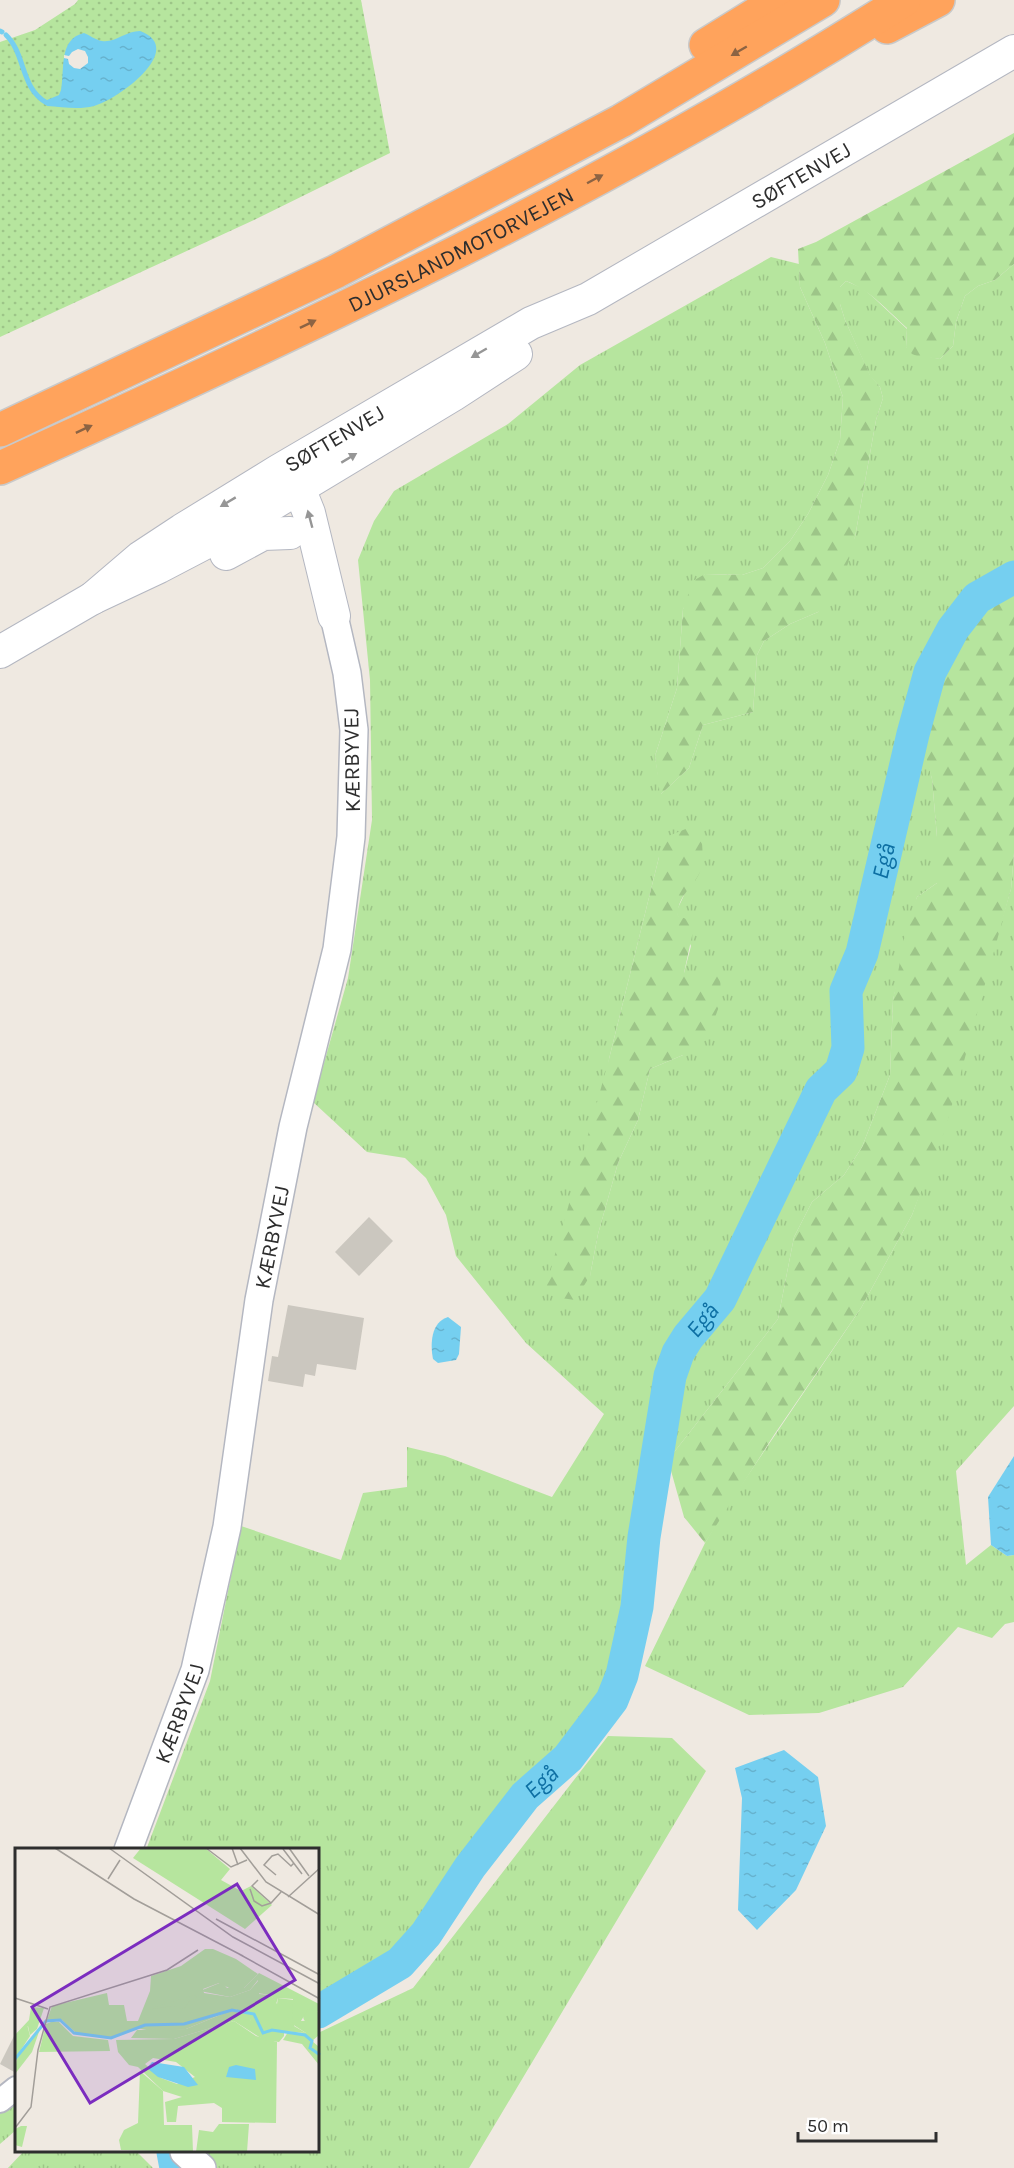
<svg xmlns="http://www.w3.org/2000/svg" width="1014" height="2168" viewBox="0 0 1014 2168" font-family="Karla,sans-serif">
<defs>
<pattern id="grass-tufts" width="24" height="20" patternUnits="userSpaceOnUse" patternTransform="scale(1.5)"><rect width="24" height="20" fill="#b6e59e"/><path d="M3 7l-1-3M5 7V3M7 7l1-3M15 17l-1-3M17 17v-4M19 17l1-3" fill="none" stroke="#9dc588"/></pattern>
<pattern id="forest-firs" width="22" height="20" patternUnits="userSpaceOnUse" patternTransform="scale(1.5)"><rect width="22" height="20" fill="#b6e59e"/><path d="M5 1l3.5 6h-7zM16 11l3.5 6h-7z" fill="#9dc588"/></pattern>
<pattern id="park-dots" width="8" height="8" patternUnits="userSpaceOnUse" patternTransform="scale(1.5)"><rect width="8" height="8" fill="#b6e59e"/><path d="M2 2h.1M6 6h.1" fill="none" stroke="#9dc588" stroke-width="1.8" stroke-linecap="round"/></pattern>
<pattern id="water-ripples" width="26" height="14" patternUnits="userSpaceOnUse" patternTransform="scale(1.5)"><rect width="26" height="14" fill="#75cff0"/><path d="M2 4q2-2 4 0t4 0M15 11q2-2 4 0t4 0" fill="none" stroke="#66b2ce"/></pattern>
</defs>
<rect width="100%" height="100%" fill="#efe9e1"/>
<g fill="url(#grass-tufts)" fill-rule="evenodd">
<path d="M 771,257 L 799,264 L 800,287 L 825,343 L 843,397 L 840,440 L 828,475 L 808,514 L 790,541 L 763,568 L 742,575 L 705,574 L 683,609 L 677,688 L 655,756 L 661,794 L 689,768 L 703,725 L 753,712 L 757,655 L 764,641 L 790,624 L 818,612 L 855,537 L 876,420 L 883,398 L 880,387 L 870,376 L 845,320 L 840,304 L 840,287 L 846,281 L 862,288 L 873,297 L 907,329 L 906,347 L 930,357 L 940,359 L 953,346 L 956,322 L 965,296 L 978,286 L 995,280 L 1014,264 L 1014,577 L 955,612 L 934,668 L 917,706 L 932,779 L 937,837 L 937,883 L 917,897 L 893,1000 L 890,1075 L 862,1147 L 844,1175 L 812,1202 L 794,1237 L 778,1319 L 668,1460 L 652,1456 L 616,1681 L 566,1751 L 522,1789 L 404,1945 L 318,1995 L 318,1850 L 146,1850 L 210,1681 L 241,1526 L 341,1560 L 363,1493 L 407,1487 L 407,1447 L 445,1456 L 552,1497 L 604,1414 L 526,1343 L 456,1256 L 446,1215 L 426,1178 L 405,1158 L 367,1152 L 313,1102 L 348,978 L 372,820 L 370,680 L 358,560 L 374,521 L 394,491 L 508,424 L 580,365 ZM 659,857 L 685,893 L 678,908 L 678,916 L 691,946 L 684,973 L 683,1055 L 650,1069 L 638,1120 L 618,1163 L 598,1234 L 590,1276 L 609,1059 Z"/>
<polygon points="1014,853 1014,1406 956,1471 966,1565 991,1545 1007,1556 1014,1555 1014,1622 1005,1624 992,1638 958,1627 903,1687 819,1713 749,1715 645,1666 705,1543 723,1512 861,1308 912,1215 926,1176 1011,889"/>
<polygon points="608,1736 672,1738 706,1771 469,2168 216,2168 201,2152 318,2152 318,2033 413,1988"/>
<polygon points="16,2101 16,2130 0,2144 0,2114"/>
<polygon points="23,2152 137,2152 153,2168 8,2168"/>
</g>
<g fill="url(#forest-firs)">
<path d="M 1014,133 L 1014,264 L 995,280 L 978,286 L 965,296 L 956,322 L 953,346 L 940,359 L 917,356 L 912,354 L 906,347 L 907,328 C 888,311 870,290 846,281 L 840,287 L 840,304 L 845,320 L 870,375 L 880,387 L 883,398 L 876,420 L 855,537 L 841,589 L 818,612 L 790,624 L 764,641 L 757,655 L 753,712 L 703,725 L 689,768 L 660,795 L 655,756 L 677,688 L 683,609 L 693,581 L 705,574 L 742,575 L 763,568 L 790,541 L 808,514 L 828,475 L 840,440 L 843,397 L 825,343 L 800,287 L 798,249 L 816,242 Z"/>
<polygon points="1014,577 1014,853 1011,889 946,1127 912,1215 861,1308 774,1435 705,1543 684,1517 668,1460 778,1319 794,1237 812,1202 844,1175 862,1147 890,1075 893,1000 907,923 917,897 937,883 937,837 932,779 920,734 917,706 953,629 977,598"/>
<path d="M 688,828 L 702,840 C 702,848 704,861 701,869 C 696,886 677,894 678,916 L 695,922 L 684,973 L 720,972 L 721,1001 L 710,1031 L 701,1043 L 683,1055 L 650,1069 L 638,1120 L 618,1163 L 598,1234 L 590,1276 L 575,1300 L 554,1297 L 546,1287 L 609,1059 L 659,857 L 666,837 Z"/>
</g>
<polygon fill="url(#park-dots)" points="78,0 361,0 390,153 254,220 0,337 0,42 35,30 75,4"/>
<g fill="url(#water-ripples)">
<path d="M 140,31 C 188,49 117,100 94,106 C 79,110 62,107 47,106 L 47,100 L 59,95 L 61,90 C 65,70 58,39 84,33 C 90,35 95,40 102,41 C 115,43 126,31 140,31 Z"/>
<path d="M 448,1317 L 461,1327 L 459,1354 L 456,1360 L 438,1363 L 433,1359 C 430,1344 431,1322 448,1317 Z"/>
<polygon points="1014,1456 1014,1555 1007,1556 991,1545 988,1497"/>
<polygon points="784,1750 818,1777 826,1826 796,1890 757,1930 738,1910 742,1798 735,1768"/>
</g>
<polygon fill="#efe9e1" points="78,49 85,51 88,57 88,63 80,69 74,68 69,64 68,59 64,58 64,55 69,56 72,52"/>
<g fill="none" stroke-linecap="round" stroke-linejoin="round">
<g stroke="#75cff0" stroke-width="5">
<polyline points="0,31 2,32"/>
<path d="M 6,35 C 26,54 20,88 47,103"/>
</g>
<g stroke="#75cff0" stroke-width="33">
<path id="s1" d="M 318,2012 L 400,1963 L 426,1934 L 470,1867 L 525,1796 L 568,1758 L 612,1700 L 622,1675 L 637,1607 L 644,1537 L 670,1376 L 678,1353 L 688,1337 L 720,1299 L 821,1090 L 841,1071 L 848,1048 L 846,991 L 862,953 L 913,734 L 930,672 L 953,629 L 977,598 L 1014,577"/>
<polyline points="173,2152 176,2168"/>
</g>
</g>
<g fill="#cbc7bf">
<polygon points="369,1217 393,1241 359,1276 335,1252"/>
<polygon points="288,1305 364,1318 356,1370 317,1364 315,1376 305,1374 303,1387 268,1381 272,1356 278,1357"/>
<polygon points="16,2032 16,2073 0,2064"/>
</g>
<g fill="none" stroke-linecap="round" stroke-linejoin="round">
<g stroke="#b4b7c1" stroke-width="26">
<polyline id="minor" points="0,2101 16,2088"/>
</g>
<g stroke="#b4b7c1" stroke-width="30">
<g id="tertiary">
<path id="s2" d="M 128,1850 L 195,1670 L 227,1527 L 259,1300 L 293,1127 L 337,949 L 351,837 L 354,730 L 347,673 L 334,616"/>
<polyline points="184,2152 202,2168"/>
</g>
</g>
<g stroke="#b4b7c1" stroke-width="34">
<g id="secondary">
<polyline points="283,475 299,488 309,513 334,616"/>
<polyline points="226,554 263,534 290,533"/>
<path id="s3" d="M 93,598 L 141,557 L 182,530 L 278,471 L 531,323 L 588,299 L 1014,51"/>
<polyline points="0,652 93,598 159,567 226,532 453,395 516,354"/>
</g>
</g>
<g stroke="#c9c9c9" stroke-width="36">
<g id="motorway">
<polyline points="887,27 938,0"/>
<polyline points="706,45 779,0"/>
<polyline points="0,430 337,271 621,121 823,0"/>
<path id="s4" d="M 0,468 C 309,329 618,182 904,0"/>
</g>
</g>
<use href="#minor" stroke="#fff" stroke-width="22"/>
<use href="#tertiary" stroke="#fff" stroke-width="27"/>
<use href="#secondary" stroke="#fff" stroke-width="32"/>
<use href="#motorway" stroke="#ffa35c" stroke-width="33"/>
</g>
<defs><path id="oneway-solid" d="M-6-.8H1V-3.2L6.5 0L1 3.2V.8H-6Z" transform="scale(1.5)"/></defs>
<g fill="#8c6343">
<use href="#oneway-solid" transform="translate(739 51) rotate(150)"/>
<use href="#oneway-solid" transform="translate(595 179) rotate(-28)"/>
<use href="#oneway-solid" transform="translate(308 324) rotate(-26)"/>
<use href="#oneway-solid" transform="translate(84 429) rotate(-25)"/>
</g>
<g fill="#969696">
<use href="#oneway-solid" transform="translate(479 353) rotate(150)"/>
<use href="#oneway-solid" transform="translate(349 458) rotate(-31)"/>
<use href="#oneway-solid" transform="translate(228 502) rotate(149)"/>
<use href="#oneway-solid" transform="translate(310 519) rotate(-105)"/>
</g>
<g text-anchor="middle" stroke-width="6" stroke-linejoin="round" paint-order="stroke">
<g font-size="22" fill="#2e2e2e" stroke="#fff">
<text dy="8" stroke="none"><textPath href="#s3" startOffset="826">SØFTENVEJ</textPath></text>
<text dy="8" stroke="none"><textPath href="#s4" startOffset="510">DJURSLANDMOTORVEJEN</textPath></text>
<text dy="8" stroke="none"><textPath href="#s3" startOffset="290">SØFTENVEJ</textPath></text>
<text transform="translate(351 760) rotate(-91)" y="8">KÆRBYVEJ</text>
<text dy="8" stroke="none"><textPath href="#s2" startOffset="632">KÆRBYVEJ</textPath></text>
<text dy="8" stroke="none"><textPath href="#s2" startOffset="146">KÆRBYVEJ</textPath></text>
</g>
<g font-size="24" font-style="italic" fill="#0d6fa3" stroke="#fff">
<text dy="8" stroke="none"><textPath href="#s1" startOffset="1334">Egå</textPath></text>
<text dy="8" stroke="none"><textPath href="#s1" startOffset="830">Egå</textPath></text>
<text dy="8" stroke="none"><textPath href="#s1" startOffset="326">Egå</textPath></text>
</g>
</g>
<g transform="translate(15 1848)">
<rect width="304" height="304" fill="#efe9e1"/>
<path d="M 190,101 L 198,101 L 221,111 L 243,126 L 229,140 L 216,141 L 204,135 L 188,141 L 189,145 L 215,149 L 235,142 L 244,132 L 244,146 L 256,147 L 262,156 L 263,150 L 279,152 L 279,178 L 291,185 L 255,182 L 236,173 L 232,165 L 219,161 L 171,181 L 142,184 L 121,180 L 98,190 L 61,185 L 47,172 L 32,172 L 37,158 L 92,145 L 94,157 L 109,157 L 112,173 L 123,173 L 135,143 L 136,128 L 166,118 ZM 16,159 L 29,160 L 22,181 L 15,187 L 13,178 L 0,187 L 14,172 ZM288 168a8 8 0 1 1 16 0a8 8 0 1 1-16 0ZM 219,173 L 241,188 L 262,194 L 261,275 L 207,274 L 207,260 L 199,255 L 163,258 L 161,274 L 152,274 L 150,254 L 167,249 L 148,243 L 123,219 L 114,217 L 103,204 L 101,192 L 159,191 ZM 138,210 L 161,214 L 180,229 L 162,236 L 146,230 L 130,216 ZM 36,174 L 44,174 L 58,188 L 93,192 L 95,203 L 24,204 L 31,176 ZM 26,178 L 17,204 L 0,226 L 2,208 ZM 204,276 L 234,276 L 232,304 L 181,304 L 184,282 L 198,284 ZM 6,278 L 12,278 L 7,299 L 0,297 L 0,281 Z" fill="#b6e59e" fill-rule="evenodd"/>
<path d="M 244,125 L 304,156 L 304,164 L 293,161 L 286,173 L 304,172 L 304,187 L 297,193 L 304,199 L 304,217 L 287,196 L 268,192 L 273,184 L 291,185 L 277,176 L 278,151 L 263,150 L 261,156 L 256,147 L 242,145 L 243,132 L 235,142 L 215,149 L 185,143 L 207,134 L 212,140 L 229,140 ZM 179,147 L 183,150 L 175,152 L 169,161 L 158,158 L 131,162 ZM 217,162 L 235,166 L 236,173 L 243,171 L 255,182 L 269,183 L 269,188 L 264,194 L 249,192 L 219,173 L 159,191 L 116,190 L 122,182 L 171,181 ZM 125,223 L 148,243 L 149,277 L 177,277 L 178,304 L 106,302 L 104,292 L 109,282 L 123,275 Z" fill="#b6e59e"/>
<path d="M 12,176 L 15,188 L 0,211 L 0,187 Z" fill="#b6e59e"/>
<path d="M 126,0 L 190,0 L 215,21 L 206,32 L 226,43 L 236,38 L 257,57 L 230,81 L 118,10 Z" fill="#b6e59e"/>
<path d="M 137,214 L 169,219 L 183,237 L 173,239 L 143,229 L 132,220 ZM 221,217 L 240,221 L 241,232 L 211,229 L 214,219 Z" fill="#75cff0"/>
<path fill="none" stroke="#75cff0" stroke-width="3" d="M 0,211 L 31,173 L 45,172 L 59,185 L 96,190 L 130,177 L 169,176 L 217,162 L 239,166 L 248,185 L 257,182 L 290,187 L 297,193 L 295,200 L 305,207"/>
<path fill="none" stroke="#a29e99" stroke-width="1.5" d="M 40,0 L 119,51 L 228,108M 94,0 L 218,89 L 305,136M 191,0 L 216,19 L 232,12M 217,0 L 223,17M 225,0 L 251,34 L 305,67M 274,0 L 294,28M 268,1 L 287,26M 261,27 L 249,17 L 257,8 L 263,6 L 276,18 L 279,15M 93,31 L 105,12M 243,32 L 237,38 L 256,55M 235,41 L 239,53 L 247,58 L 256,55 L 266,44M 273,49 L 305,20M 201,71 L 305,127M 224,106 L 305,151M 0,150 L 33,161M 0,280 L 16,259 L 23,202 L 35,159 L 152,122 L 183,102"/>
<path fill="#7b2cbf" fill-opacity="0.15" stroke="#7b2cbf" stroke-width="3" d="M 222,36 L 280,132 L 75,255 L 17,159 Z"/>
<rect width="304" height="304" fill="none" stroke="#2e2e2e" stroke-width="3"/>
</g>
<path d="M798 2132v9h138v-9" fill="none" stroke="#2e2e2e" stroke-width="3"/>
<text x="807" y="2132" font-size="18" fill="#2e2e2e" stroke="#ffffff" stroke-width="4.5" paint-order="stroke">50 m</text>
</svg>
